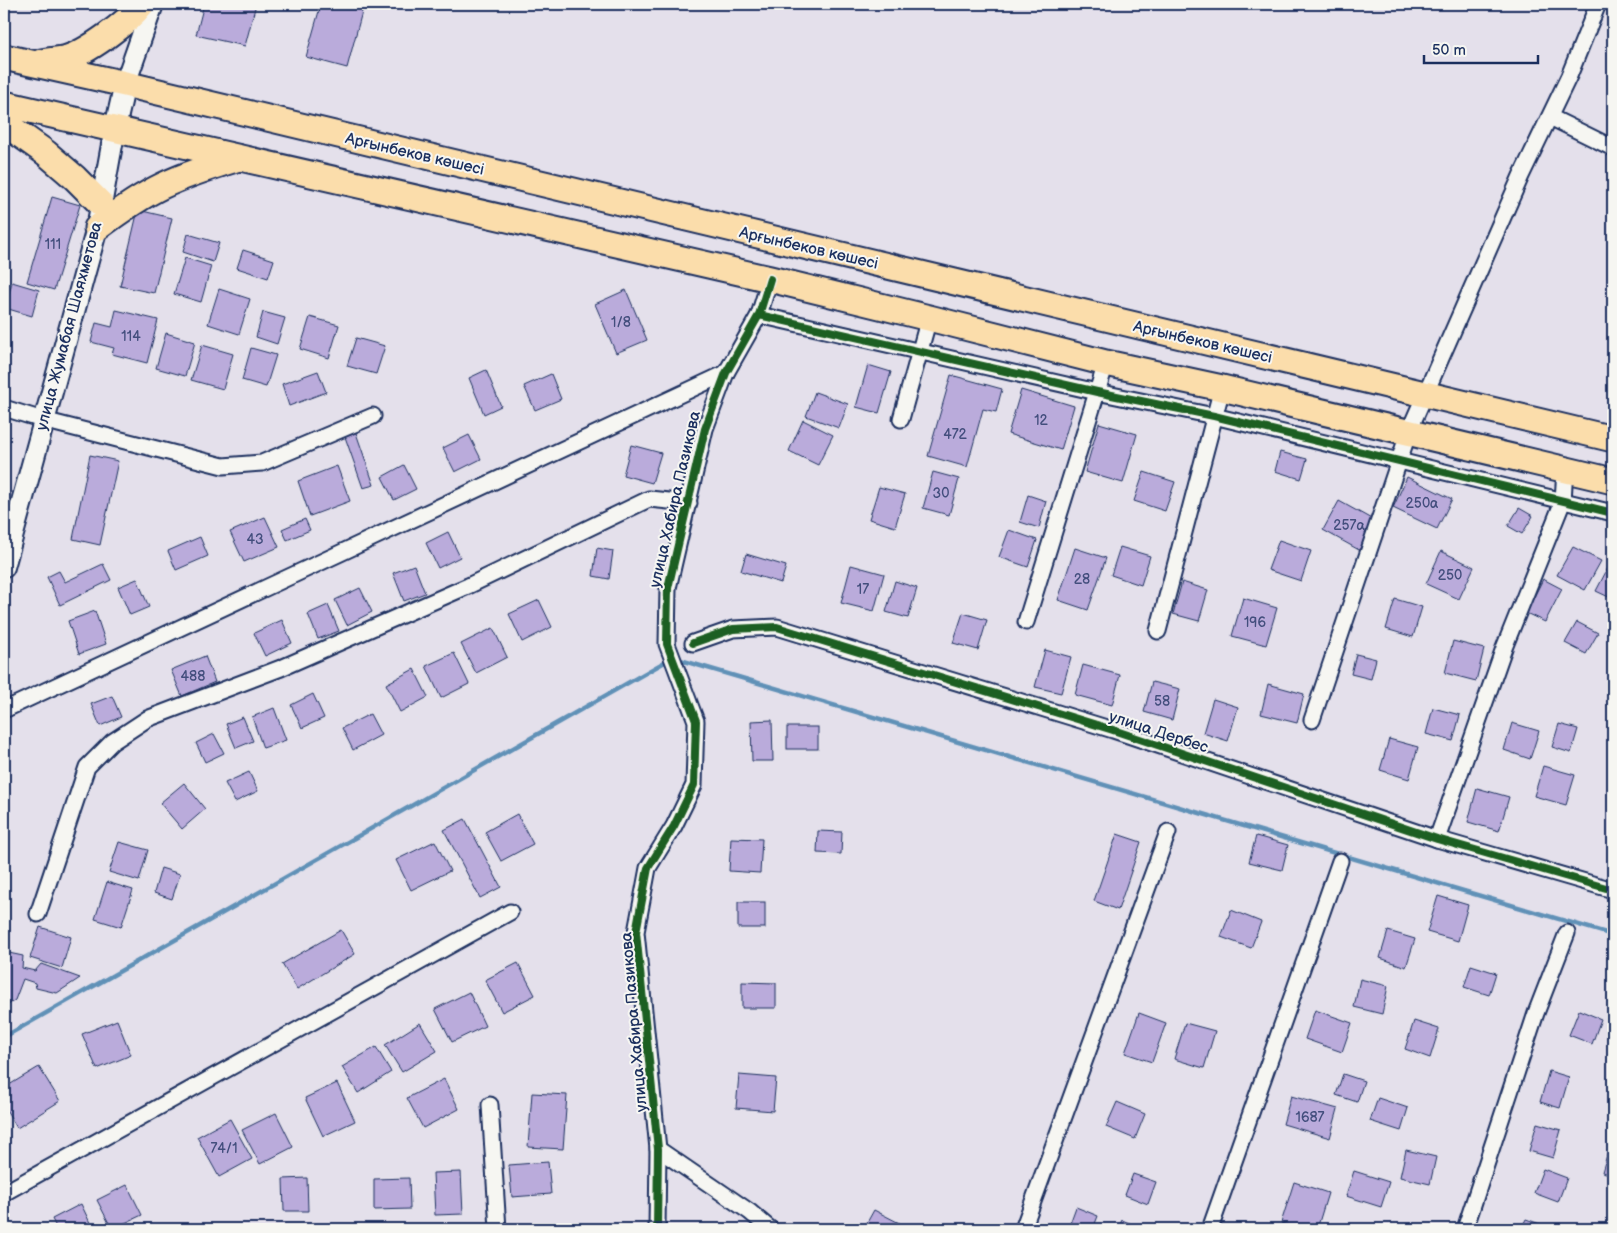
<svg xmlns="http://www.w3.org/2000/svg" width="1617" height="1233" viewBox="0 0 1617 1233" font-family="'Balsamiq Sans',sans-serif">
<rect width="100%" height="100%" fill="#e4e0eb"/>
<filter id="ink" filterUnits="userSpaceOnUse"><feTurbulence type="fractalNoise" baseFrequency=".02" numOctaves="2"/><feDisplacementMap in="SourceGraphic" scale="10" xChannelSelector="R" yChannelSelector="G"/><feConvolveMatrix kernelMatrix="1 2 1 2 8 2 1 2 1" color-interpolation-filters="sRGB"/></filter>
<g filter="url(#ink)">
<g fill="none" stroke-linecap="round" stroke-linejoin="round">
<g stroke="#6191b7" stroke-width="4.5">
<polyline points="677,659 1613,935"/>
<polyline points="4,1037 670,659"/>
</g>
</g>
<g fill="#baabdb" stroke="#1b2f5e">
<polygon points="204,4 256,4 245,46 196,35"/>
<polygon points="321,4 364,4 347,68 306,57"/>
<polygon points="52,197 80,205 54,290 27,282"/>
<polygon points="138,210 172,218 154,293 120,286"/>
<polygon points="188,234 219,243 213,262 183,252"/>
<polygon points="243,250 274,260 268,278 237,268"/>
<polygon points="185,258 211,266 201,302 174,294"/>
<polygon points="12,282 39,290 32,316 5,308"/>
<polygon points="219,289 250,299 239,334 208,324"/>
<polygon points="626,290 647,340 616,353 595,304"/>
<polygon points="116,310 158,320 147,363 112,354 114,348 91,342 96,323 112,327"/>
<polygon points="263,312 285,318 277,344 256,337"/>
<polygon points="310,317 339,325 329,358 300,349"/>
<polygon points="166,333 195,342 185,376 156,368"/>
<polygon points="356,338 385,346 376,374 347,366"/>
<polygon points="202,345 233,354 223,389 191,380"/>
<polygon points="251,348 276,355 266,387 242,380"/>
<polygon points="868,365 891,372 879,413 856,407"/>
<polygon points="486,370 501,406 484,414 469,378"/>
<polygon points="318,371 326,392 289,406 282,384"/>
<polygon points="551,374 561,399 535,410 524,386"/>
<polygon points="951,375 1002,389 996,412 983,409 967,467 928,456"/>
<polygon points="1021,390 1074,406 1061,450 1008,434"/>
<polygon points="815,392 848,404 839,428 806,416"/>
<polygon points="803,420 833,435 818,465 789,451"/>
<polygon points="1099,423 1137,434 1123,483 1085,472"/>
<polygon points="355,430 374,485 363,488 344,434"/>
<polygon points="469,435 481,459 455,472 443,448"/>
<polygon points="631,445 661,453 652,483 623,475"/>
<polygon points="1280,452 1307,459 1301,479 1275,471"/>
<polygon points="90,455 118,461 100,545 73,539"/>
<polygon points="404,465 416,489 394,500 382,477"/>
<polygon points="337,466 350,501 310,516 298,481"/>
<polygon points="933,472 959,479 949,515 923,508"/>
<polygon points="1144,472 1175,482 1165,511 1134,501"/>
<polygon points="1407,477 1452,499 1437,529 1393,508"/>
<polygon points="879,487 905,494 895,527 869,519"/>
<polygon points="1028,495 1046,501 1039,528 1020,522"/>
<polygon points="1339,501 1375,521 1359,550 1323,530"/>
<polygon points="1519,508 1533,516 1522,534 1508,526"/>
<polygon points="265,517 279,547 244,562 230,532"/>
<polygon points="305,519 310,530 287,540 282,529"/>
<polygon points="1009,530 1037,540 1028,567 999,557"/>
<polygon points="448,532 460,557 438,568 426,543"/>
<polygon points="200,537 208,556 176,570 168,551"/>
<polygon points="1279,540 1311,551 1301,581 1268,570"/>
<polygon points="1120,547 1150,556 1141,585 1111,575"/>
<polygon points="1573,547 1601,561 1585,590 1557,575"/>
<polygon points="597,548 613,551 609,579 593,576"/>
<polygon points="1075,548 1106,558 1088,610 1058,600"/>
<polygon points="1441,551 1474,567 1459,599 1426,584"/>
<polygon points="746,554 786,566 781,583 741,571"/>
<polygon points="103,564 111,580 60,605 47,577 59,571 65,582"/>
<polygon points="1610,564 1613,566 1613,599 1596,591"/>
<polygon points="414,565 425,593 404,601 393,573"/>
<polygon points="851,565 884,574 874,611 841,603"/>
<polygon points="137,579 149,607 130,615 118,587"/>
<polygon points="1543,579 1562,589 1545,622 1526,613"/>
<polygon points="895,581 917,588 908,618 886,612"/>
<polygon points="1182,582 1208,590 1199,621 1173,614"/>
<polygon points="360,588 372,612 347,625 335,600"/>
<polygon points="1243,598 1277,608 1266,645 1232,636"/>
<polygon points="1395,599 1422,607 1413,637 1386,629"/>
<polygon points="539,600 552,627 522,642 509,614"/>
<polygon points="328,605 339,631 318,639 308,614"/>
<polygon points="95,611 106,644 79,654 68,621"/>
<polygon points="963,613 987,620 978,650 953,643"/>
<polygon points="282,620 292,643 265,656 254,633"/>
<polygon points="1577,622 1598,633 1586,654 1565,643"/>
<polygon points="493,628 507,657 476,673 461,644"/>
<polygon points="1453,641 1484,649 1476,681 1445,673"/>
<polygon points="1045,650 1071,657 1061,693 1035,687"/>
<polygon points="454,653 469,684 441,698 426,666"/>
<polygon points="1356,654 1376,659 1371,679 1351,674"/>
<polygon points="205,656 215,682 182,696 171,670"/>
<polygon points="1083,665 1120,675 1112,705 1075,695"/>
<polygon points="414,669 428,697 400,712 386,684"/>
<polygon points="1152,682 1180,689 1172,720 1144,712"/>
<polygon points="1268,684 1304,694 1297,723 1261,714"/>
<polygon points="313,694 324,718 302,728 291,705"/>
<polygon points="112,696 121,717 100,726 91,704"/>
<polygon points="1213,699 1238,707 1228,741 1203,733"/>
<polygon points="274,708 286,740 263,748 252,717"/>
<polygon points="1433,708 1460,715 1453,741 1426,734"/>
<polygon points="370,714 381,735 353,750 342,728"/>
<polygon points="243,717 253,741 236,748 226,724"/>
<polygon points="772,720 773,761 752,761 751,721"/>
<polygon points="1512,723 1539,731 1530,759 1504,750"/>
<polygon points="1559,724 1578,729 1571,753 1552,747"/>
<rect x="787" y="727" width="31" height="22"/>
<polygon points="214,734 224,753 205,762 196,743"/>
<polygon points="1389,739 1418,747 1409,779 1380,770"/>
<polygon points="1543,766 1575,775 1566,805 1534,796"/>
<polygon points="249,772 258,791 235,802 225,783"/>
<polygon points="184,783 205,809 182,829 160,803"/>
<polygon points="1477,788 1509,797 1499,831 1468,822"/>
<polygon points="517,814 533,844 501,861 485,832"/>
<polygon points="465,819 501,887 480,898 444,830"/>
<polygon points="818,831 842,832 841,854 817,853"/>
<polygon points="1117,834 1141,842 1118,910 1094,901"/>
<polygon points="1256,836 1288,845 1282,870 1249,862"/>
<polygon points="731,838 762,839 760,873 729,871"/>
<polygon points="435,841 450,871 411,890 396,860"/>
<polygon points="119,842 148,850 139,881 109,872"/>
<polygon points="161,868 180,874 172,899 154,893"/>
<polygon points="107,882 133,890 121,927 95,919"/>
<polygon points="1438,896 1468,905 1458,941 1427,932"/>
<rect x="738" y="902" width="27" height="26"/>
<polygon points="1231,910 1261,922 1251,948 1221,937"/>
<polygon points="40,927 71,937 62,968 30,958"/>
<polygon points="341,930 355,954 297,989 282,964"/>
<polygon points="1388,931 1415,939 1406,967 1380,958"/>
<polygon points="4,952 23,956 22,968 35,971 41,964 80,978 57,993 36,988 35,983 23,979 15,1000 4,1008"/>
<polygon points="518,963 535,995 502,1012 485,980"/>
<polygon points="1471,965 1496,973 1489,995 1464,987"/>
<polygon points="1360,979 1388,986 1382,1014 1354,1007"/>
<polygon points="742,982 776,983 776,1008 742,1008"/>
<polygon points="469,992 485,1026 452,1042 435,1009"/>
<polygon points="1315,1010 1352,1023 1342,1052 1305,1039"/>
<polygon points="1579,1010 1601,1019 1592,1044 1569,1035"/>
<polygon points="1139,1013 1166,1023 1152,1062 1125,1053"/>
<polygon points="117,1020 131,1055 97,1069 82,1034"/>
<polygon points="1414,1021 1439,1029 1430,1058 1405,1049"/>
<polygon points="420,1023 437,1051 402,1072 385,1045"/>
<polygon points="1185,1023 1215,1031 1204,1068 1174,1059"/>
<polygon points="376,1047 391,1072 358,1093 342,1067"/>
<polygon points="39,1067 60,1101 17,1128 4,1106 4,1088"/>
<polygon points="1549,1071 1569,1077 1560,1108 1540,1102"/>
<polygon points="1343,1074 1364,1081 1357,1102 1336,1095"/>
<polygon points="739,1075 776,1078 773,1111 736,1108"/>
<polygon points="444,1079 459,1109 423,1128 407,1098"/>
<polygon points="337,1083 355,1121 323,1136 305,1098"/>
<polygon points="532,1093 567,1095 563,1149 528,1147"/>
<polygon points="1291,1096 1338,1109 1330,1138 1283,1124"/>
<polygon points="1378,1098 1408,1108 1401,1131 1370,1121"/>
<polygon points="1117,1102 1145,1114 1135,1139 1106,1127"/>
<polygon points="276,1113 293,1147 260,1164 242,1130"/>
<polygon points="230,1119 252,1159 219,1177 197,1137"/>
<polygon points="1537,1123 1561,1130 1553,1158 1529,1151"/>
<polygon points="1613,1134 1613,1175 1602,1172"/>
<polygon points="1406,1150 1436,1157 1430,1184 1400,1177"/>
<polygon points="548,1162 551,1194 512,1197 509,1165"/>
<polygon points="1543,1169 1567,1178 1558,1202 1534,1193"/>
<polygon points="1354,1171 1389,1182 1381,1207 1346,1196"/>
<polygon points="461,1172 463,1214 435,1215 433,1173"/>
<polygon points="1133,1174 1156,1182 1148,1204 1125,1195"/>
<polygon points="307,1178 308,1211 284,1211 283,1179"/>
<polygon points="409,1178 410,1209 374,1210 374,1179"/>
<polygon points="1294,1182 1328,1193 1317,1229 1302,1229 1281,1223"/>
<polygon points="127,1185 142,1215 112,1229 97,1200"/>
<polygon points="81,1204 93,1229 57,1229 52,1219"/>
<polygon points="1076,1207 1098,1216 1093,1229 1068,1229"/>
<polygon points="874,1210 911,1229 867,1229 864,1228"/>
<polygon points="1526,1219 1551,1228 1550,1229 1521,1229"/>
<polygon points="1122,1220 1144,1229 1118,1229"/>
</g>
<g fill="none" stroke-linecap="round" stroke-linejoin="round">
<g stroke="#1b2f5e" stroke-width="19">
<g id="minor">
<polyline points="1550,117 1613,148"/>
<polyline points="759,315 1097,392 1214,416 1613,513"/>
<polyline points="4,408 43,420 223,466 262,463 373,416"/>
<polyline points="901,419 929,318"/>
<polyline points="1026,622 1106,363"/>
<polyline points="1158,631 1222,388"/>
<polyline points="693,643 733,629 777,627 1113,730 1437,839 1613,890"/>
<polyline points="4,710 726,373"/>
<polyline points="1312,720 1409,431 1521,176 1569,76 1598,4"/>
<polyline points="1437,839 1504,648 1563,501 1565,469"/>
<polyline points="38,914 87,767 112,742 147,719 281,668 468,586 649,499 689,503"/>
<polyline points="490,1105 498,1229"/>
<polyline points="658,1149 750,1212 770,1229"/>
<polyline points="4,1193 510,912"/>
<polyline points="657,1229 658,1149 636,932 648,868 674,826 694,785 696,721 667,644 668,588 705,429 726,373 759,315 770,279"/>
<polyline points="1023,1229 1168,832"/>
<polyline points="1210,1229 1340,861"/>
<polyline points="1465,1229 1536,1013 1567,933"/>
</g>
</g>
<g stroke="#1b2f5e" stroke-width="24">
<polyline id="tertiary" points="4,567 97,228 115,128 125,84 153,4"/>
</g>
<g stroke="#1b2f5e" stroke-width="29">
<g id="primary">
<polyline points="4,57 125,84 1613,439"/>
<path d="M 41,62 C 48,61 56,60 64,59 C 87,53 127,23 142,4"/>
<polyline points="4,104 770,279 929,318 1106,363 1222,388 1613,481"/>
<polyline points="4,123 46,153 75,178 100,203"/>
<path d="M 97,228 C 117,213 139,197 162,186 C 187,174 213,166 239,158"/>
</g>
</g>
<use href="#minor" stroke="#f6f6f2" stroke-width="15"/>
<use href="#tertiary" stroke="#f6f6f2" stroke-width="20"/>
<use href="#primary" stroke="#fbddab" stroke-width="25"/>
<g stroke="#f6f6f2" stroke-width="11">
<g id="cycleway">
<polyline points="759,315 1097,392 1214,416 1613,513"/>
<polyline points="693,643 733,629 777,627 1113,730 1437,839 1613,890"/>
<polyline points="657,1229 658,1149 636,932 648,868 674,826 694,785 696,721 667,644 668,588 705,429 726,373 759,315 770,279"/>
</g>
</g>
<use href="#cycleway" stroke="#1b5e20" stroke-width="8"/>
</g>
</g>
<g text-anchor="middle" stroke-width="4" stroke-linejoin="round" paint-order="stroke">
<g font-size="14" fill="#434e7d">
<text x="53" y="249">111</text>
<text x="621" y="327">1/8</text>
<text x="131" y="341">114</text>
<text x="1041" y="425">12</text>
<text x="955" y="439">472</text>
<text x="941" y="498">30</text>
<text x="1422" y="508">250а</text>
<text x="1349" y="530">257а</text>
<text x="255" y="544">43</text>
<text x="1450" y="580">250</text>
<text x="1082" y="584">28</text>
<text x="863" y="594">17</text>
<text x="1255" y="627">196</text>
<text x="193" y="681">488</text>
<text x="1162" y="706">58</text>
<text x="1310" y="1122">1687</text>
<text x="224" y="1153">74/1</text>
</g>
<g font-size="16" fill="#1b2f5e" stroke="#f6f6f2">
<text transform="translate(415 153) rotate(13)" y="6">Арғынбеков көшесі</text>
<text transform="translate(809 247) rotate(13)" y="6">Арғынбеков көшесі</text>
<text transform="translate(68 326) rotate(-75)" y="6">улица Жумабая Шаяхметова</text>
<text transform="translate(1203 341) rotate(13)" y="6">Арғынбеков көшесі</text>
<text transform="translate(674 499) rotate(-77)" y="6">улица Хабира Пазикова</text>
<text transform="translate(1159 731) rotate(18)" y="6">улица Дербес</text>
<text transform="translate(633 1022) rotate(-95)" y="6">улица Хабира Пазикова</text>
</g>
</g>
<rect width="1617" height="1233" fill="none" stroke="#f6f6f2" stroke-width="20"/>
<rect x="10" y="10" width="1597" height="1213" fill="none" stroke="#1b2f5e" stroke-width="2" filter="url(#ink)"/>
<path d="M1424 55v8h114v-8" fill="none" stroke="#1b2f5e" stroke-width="2.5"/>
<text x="1432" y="55" font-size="15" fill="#1b2f5e" stroke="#f6f6f2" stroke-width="4" paint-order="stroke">50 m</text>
</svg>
